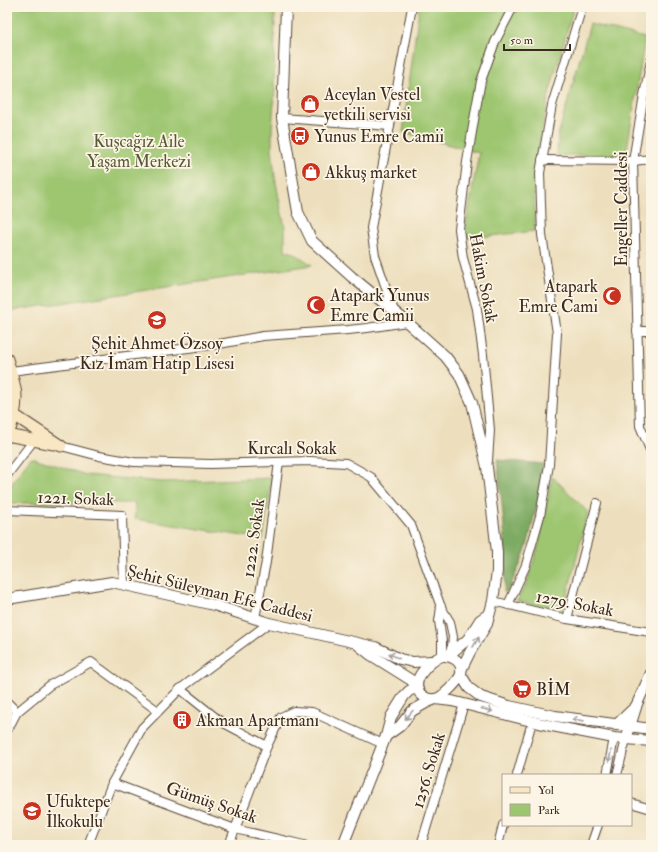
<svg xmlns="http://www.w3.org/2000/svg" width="658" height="852" viewBox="0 0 658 852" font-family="'IM FELL Double Pica',serif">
<rect width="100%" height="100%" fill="#fcf5e5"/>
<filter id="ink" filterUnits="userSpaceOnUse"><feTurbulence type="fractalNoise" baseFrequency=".025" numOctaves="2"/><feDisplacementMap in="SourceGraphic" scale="8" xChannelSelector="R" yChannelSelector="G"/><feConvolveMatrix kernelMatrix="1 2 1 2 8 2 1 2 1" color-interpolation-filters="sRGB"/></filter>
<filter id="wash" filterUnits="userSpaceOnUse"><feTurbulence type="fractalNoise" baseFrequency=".012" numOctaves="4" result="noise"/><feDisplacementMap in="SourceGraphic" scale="16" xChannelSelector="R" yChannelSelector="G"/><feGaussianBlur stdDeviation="0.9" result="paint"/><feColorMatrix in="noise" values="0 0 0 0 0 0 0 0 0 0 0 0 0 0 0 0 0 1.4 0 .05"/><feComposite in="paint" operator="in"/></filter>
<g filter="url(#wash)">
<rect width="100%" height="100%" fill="#eddfbd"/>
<g fill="#9ec671" stroke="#6c7848">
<polygon points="7,7 275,7 274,86 275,88 272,128 272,149 275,177 280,204 285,227 285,250 294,253 312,265 9,311 7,299"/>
<polygon points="419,7 469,7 496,12 498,7 574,7 550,90 534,171 535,231 463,239 479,153 403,132"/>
<polygon points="590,24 645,38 626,155 557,155 558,135"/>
<path d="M 31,457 L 86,475 L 162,482 L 272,478 L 263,539 L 135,519 L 135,503 L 7,503 C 7,485 21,471 31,457 Z"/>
<polygon points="552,476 588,512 563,612 517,601 527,582 539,544"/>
</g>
<path fill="#7eab63" stroke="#5c6a40" d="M 497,460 L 543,464 L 540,491 L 528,543 L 520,565 L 507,592 L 504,592 C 508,548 502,504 497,460 Z"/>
</g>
<g filter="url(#ink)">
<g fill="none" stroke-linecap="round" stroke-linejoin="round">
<g stroke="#564536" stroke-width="10">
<g id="minor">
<polyline points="651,61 644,95 633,161 640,426 651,452"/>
<polyline points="282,118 390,126"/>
<polyline points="542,160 633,161 651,159"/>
<polyline points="394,311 375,256 371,228 412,7"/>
<polyline points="637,331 651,331"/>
<polyline points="11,371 219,344 263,336 348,330 367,328 407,322"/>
<polyline points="61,446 99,456 134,462 211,464 310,461 346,463 371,477 411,525 441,607 450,622 453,637 452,646 448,655"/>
<polyline points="488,461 490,430 483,355 477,309 463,258 459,229 467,162 476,108 481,81 495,42 513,7"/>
<polyline points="7,475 34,440"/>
<polyline points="7,510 122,515 124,585"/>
<polyline points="493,601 567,619 651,632"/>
<polyline points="508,605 526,565 540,516 549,465 557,333 542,235 540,173 552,105 582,7"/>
<polyline points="441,607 439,621 442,641 442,656"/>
<polyline points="255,618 266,562 279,462"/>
<polyline points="567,619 597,503"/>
<polyline points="180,689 220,721 267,746"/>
<polyline points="7,702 17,712"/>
<polyline points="7,731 17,712 50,685 91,662 158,711"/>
<polyline points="517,775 530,729"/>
<polyline points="607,775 614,738"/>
<polyline points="617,775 626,739"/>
<polyline points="112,783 235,829 304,845"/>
<polyline points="631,803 651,809"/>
<polyline points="88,845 112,783 142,728 180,689 269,623"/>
<polyline points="229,845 267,746 281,717 294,711 312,712 383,744"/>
<polyline points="421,845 464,704"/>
<polyline points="498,845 503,825"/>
<polyline points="591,845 598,825"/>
</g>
</g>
<g stroke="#564536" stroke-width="12">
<g id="tertiary">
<polyline points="286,7 282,118 298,212 312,241 352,277 407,322 445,356 459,374 472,403 487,467 497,552 497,571 493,601 487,624 470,652 461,670"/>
<polyline points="7,599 112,582 214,605 269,623 375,647 400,659 413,662 432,661"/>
<path d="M 442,656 C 452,655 464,662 461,674 C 459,681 442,698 435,699 C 430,700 427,699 423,696 C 406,684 429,661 442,656 Z"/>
<polyline points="448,656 468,639 480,620 489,614"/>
<polyline points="461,675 469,688 481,697 509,706 555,716 651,729"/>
<polyline points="616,725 636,706"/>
<polyline points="628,733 637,704 651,673"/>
<polyline points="386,736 400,726 412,711 426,703 435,699 452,701 547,725 614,738 651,741"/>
<polyline points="343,845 386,736 391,717 404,696 409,691 417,687 411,680 371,655 356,643"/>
</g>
</g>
<g stroke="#564536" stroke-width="13">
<g id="secondary">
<path d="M 7,359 C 10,369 16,387 16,397 C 16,410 12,425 7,437"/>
<polyline points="8,411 61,446"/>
<polyline points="7,435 54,444"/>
</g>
</g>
<use href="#minor" stroke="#fff" stroke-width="8"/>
<use href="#tertiary" stroke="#fff" stroke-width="10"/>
<use href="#secondary" stroke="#f9e7c3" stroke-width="11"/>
</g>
<defs><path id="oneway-shaft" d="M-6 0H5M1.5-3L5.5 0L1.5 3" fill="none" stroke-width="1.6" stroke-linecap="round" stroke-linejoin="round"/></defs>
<g stroke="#a79f9a">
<use href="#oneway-shaft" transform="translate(476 642) rotate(-59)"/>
<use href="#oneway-shaft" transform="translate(394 656) rotate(-154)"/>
<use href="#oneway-shaft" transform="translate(487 710) rotate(14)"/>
<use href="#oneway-shaft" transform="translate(409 715) rotate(131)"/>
<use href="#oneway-shaft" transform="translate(578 720) rotate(-172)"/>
<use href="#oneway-shaft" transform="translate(610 756) rotate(101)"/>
</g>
</g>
<defs>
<g id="shop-disc" transform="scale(1)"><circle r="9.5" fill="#c8321e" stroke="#fcf5e5"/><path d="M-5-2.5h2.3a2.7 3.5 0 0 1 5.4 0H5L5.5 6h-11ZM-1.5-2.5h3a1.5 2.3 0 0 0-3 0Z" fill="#fff"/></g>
<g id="bus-disc" transform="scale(1)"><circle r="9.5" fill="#c8321e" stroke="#fcf5e5"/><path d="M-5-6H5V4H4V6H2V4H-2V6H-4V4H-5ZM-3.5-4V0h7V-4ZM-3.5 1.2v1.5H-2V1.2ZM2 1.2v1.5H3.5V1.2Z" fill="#fff"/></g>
<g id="mosque-disc" transform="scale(1)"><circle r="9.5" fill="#c8321e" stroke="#fcf5e5"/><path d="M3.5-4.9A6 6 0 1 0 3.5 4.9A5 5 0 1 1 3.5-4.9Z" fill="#fff"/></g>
<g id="school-disc" transform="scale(1)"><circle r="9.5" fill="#c8321e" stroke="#fcf5e5"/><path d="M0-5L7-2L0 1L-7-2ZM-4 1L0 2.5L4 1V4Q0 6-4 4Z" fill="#fff"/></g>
<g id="supermarket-disc" transform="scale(1)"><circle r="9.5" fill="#c8321e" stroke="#fcf5e5"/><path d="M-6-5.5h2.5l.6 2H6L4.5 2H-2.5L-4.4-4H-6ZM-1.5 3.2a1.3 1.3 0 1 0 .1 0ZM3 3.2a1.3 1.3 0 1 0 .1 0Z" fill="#fff"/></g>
<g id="building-disc" transform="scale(1)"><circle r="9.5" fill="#c8321e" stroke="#fcf5e5"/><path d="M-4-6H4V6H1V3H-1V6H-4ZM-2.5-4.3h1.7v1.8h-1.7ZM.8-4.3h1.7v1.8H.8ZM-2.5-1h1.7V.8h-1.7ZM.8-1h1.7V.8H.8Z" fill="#fff"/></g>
</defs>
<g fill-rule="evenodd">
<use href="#shop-disc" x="310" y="104"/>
<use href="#bus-disc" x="300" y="136"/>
<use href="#shop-disc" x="311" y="172"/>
<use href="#mosque-disc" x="612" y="296"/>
<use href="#mosque-disc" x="316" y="305"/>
<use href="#school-disc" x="157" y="320"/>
<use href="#supermarket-disc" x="522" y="689"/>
<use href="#building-disc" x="182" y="720"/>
<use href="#school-disc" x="32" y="811"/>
</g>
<g text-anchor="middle" stroke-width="3.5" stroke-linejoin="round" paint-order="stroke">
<g font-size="17" fill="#3b2a1e" stroke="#fcf5e5" text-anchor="start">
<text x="324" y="100">Aceylan Vestel<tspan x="324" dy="20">yetkili servisi</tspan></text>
<text x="314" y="142">Yunus Emre Camii</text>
<text x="325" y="178">Akkuş market</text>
<text x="598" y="292" text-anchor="end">Atapark<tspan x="598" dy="20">Emre Cami</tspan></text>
<text x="330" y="301">Atapark Yunus<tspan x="330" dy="20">Emre Camii</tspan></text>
<text x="157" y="349" text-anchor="middle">Şehit Ahmet Özsoy<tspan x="157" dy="20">Kız İmam Hatip Lisesi</tspan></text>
<text x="536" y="695">BİM</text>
<text x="196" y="726">Akman Apartmanı</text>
<text x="46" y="807">Ufuktepe<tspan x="46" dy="20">İlkokulu</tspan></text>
</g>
<g font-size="17" fill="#595937" stroke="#fcf5e5">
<text x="139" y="147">Kuşcağız Aile<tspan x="139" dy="20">Yaşam Merkezi</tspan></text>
</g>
<g font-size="17" fill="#3b2a1e" stroke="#fcf5e5">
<text transform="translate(621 209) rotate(-90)" y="6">Engeller Caddesi</text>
<text transform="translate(484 278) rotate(79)" y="6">Hakim Sokak</text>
<text x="292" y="454">Kırcalı Sokak</text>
<text transform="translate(76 498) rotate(2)" y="6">1221. Sokak</text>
<text transform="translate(253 538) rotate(-82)" y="6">1222. Sokak</text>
<text transform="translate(220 593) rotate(14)" y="6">Şehit Süleyman Efe Caddesi</text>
<text transform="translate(575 603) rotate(11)" y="6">1279. Sokak</text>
<text transform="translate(428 770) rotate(-73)" y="6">1256. Sokak</text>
<text transform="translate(212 802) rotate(19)" y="6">Gümüş Sokak</text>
</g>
</g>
<rect width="658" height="852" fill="none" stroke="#fcf5e5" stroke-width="24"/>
<rect x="502" y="774" width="130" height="52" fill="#fcf5e5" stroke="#afa495"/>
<rect x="510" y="787" width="20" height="6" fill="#f9e7c3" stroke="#afa495"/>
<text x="538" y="794" font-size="12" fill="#3b2a1e">Yol</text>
<rect x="510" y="804" width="20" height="12" fill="#9ec671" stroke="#afa495"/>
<text x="538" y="814" font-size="12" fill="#3b2a1e">Park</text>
<path d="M504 44v6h66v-6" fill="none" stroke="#3b2a1e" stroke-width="2"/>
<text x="510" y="44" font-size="12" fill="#3b2a1e" stroke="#fcf5e5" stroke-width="3" paint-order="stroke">50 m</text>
</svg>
